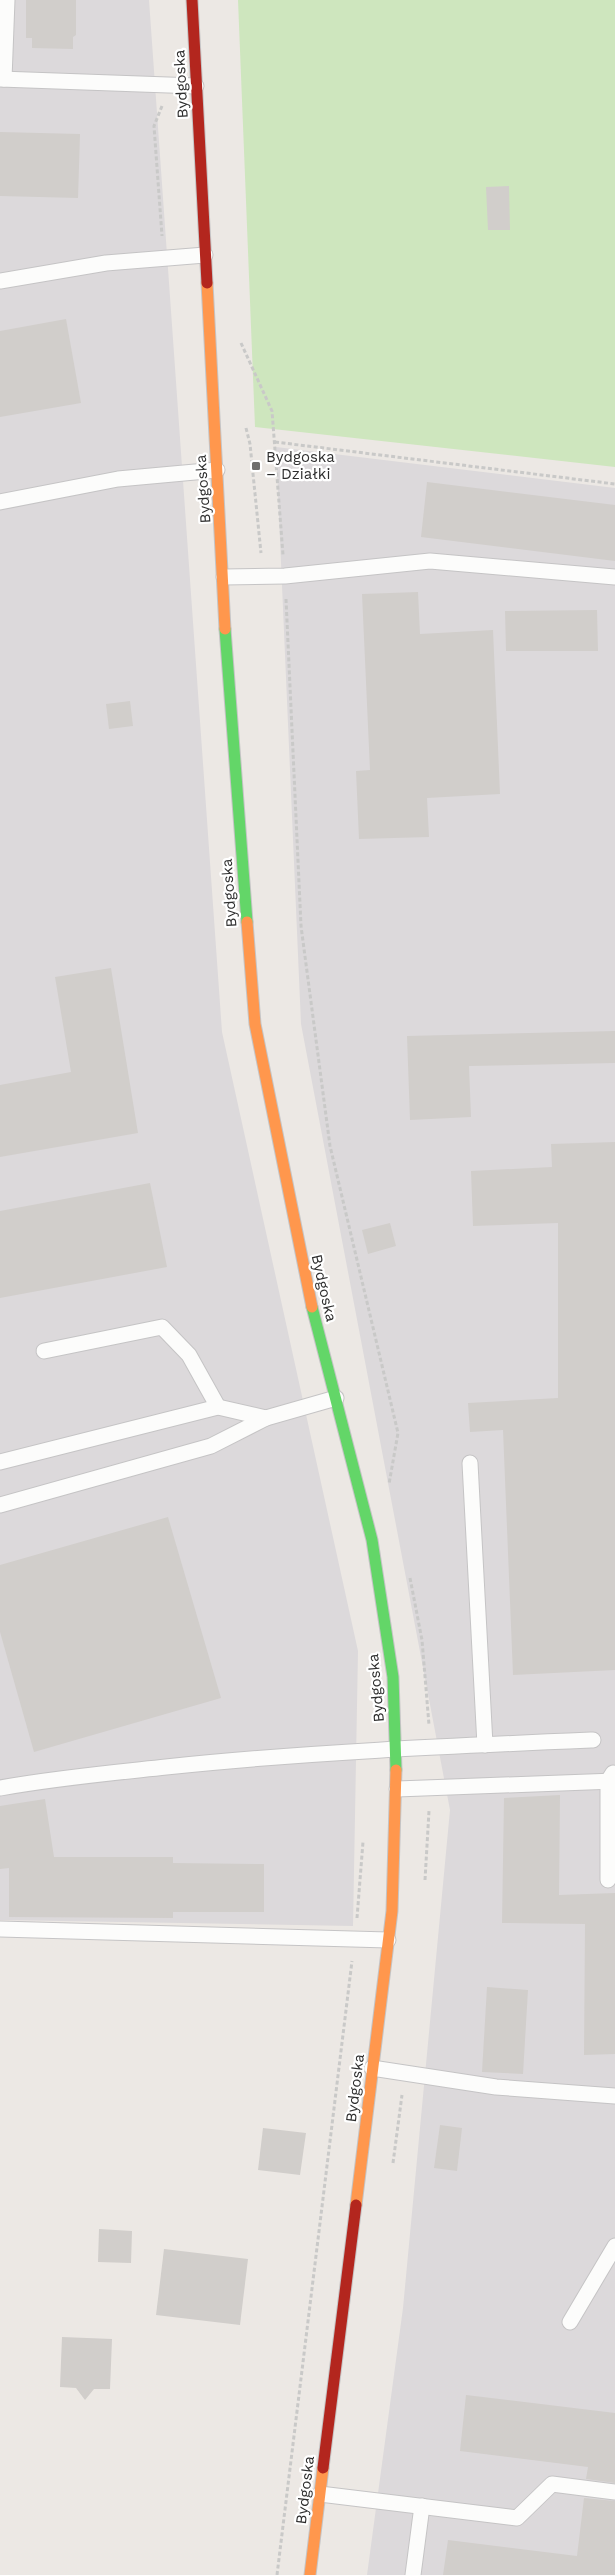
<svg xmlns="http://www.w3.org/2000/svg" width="615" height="2575" viewBox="0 0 615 2575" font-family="'Work Sans',sans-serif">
<rect width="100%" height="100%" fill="#ece8e4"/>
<g fill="#dcd9db">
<polygon points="0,0 149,0 222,1032 358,1651 353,1926 0,1920"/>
<polygon points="276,447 615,488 615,2575 367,2575 403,2308 450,1810 301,1024"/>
</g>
<polygon fill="#cee6be" points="238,0 615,0 615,467 255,427"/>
<g fill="#d1cecb">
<polygon points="26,0 76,0 76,35 73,37 73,49 32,48 32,38 26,38"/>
<polygon points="0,132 80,134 78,198 0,196"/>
<polygon points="509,186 510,230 488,230 486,187"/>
<polygon points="66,319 81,403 0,417 0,331"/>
<polygon points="427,482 615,505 615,561 421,537"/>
<polygon points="418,592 420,634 493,630 500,794 427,798 429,837 359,839 356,771 370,770 362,594"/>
<polygon points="597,610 598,651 506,651 505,611"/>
<polygon points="130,701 133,726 109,729 106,704"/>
<polygon points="111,968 138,1133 0,1157 0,1085 71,1072 55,977"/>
<polygon points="615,1031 615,1063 469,1066 471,1117 410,1120 407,1036"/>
<polygon points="615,1142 615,1670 513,1675 503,1430 470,1432 468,1403 558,1398 558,1223 473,1226 471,1171 552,1167 551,1144"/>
<polygon points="150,1183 167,1267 0,1298 0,1211"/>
<polygon points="390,1223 396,1246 368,1254 362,1230"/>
<polygon points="168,1517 221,1698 34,1752 0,1632 0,1565"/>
<polygon points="560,1795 559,1895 615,1893 615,2054 584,2055 585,1924 502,1923 504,1798"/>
<polygon points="45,1799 54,1857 173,1857 173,1863 264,1864 264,1912 173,1912 173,1918 9,1917 9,1868 0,1869 0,1806"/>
<polygon points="487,1987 528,1990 523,2074 482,2072"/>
<polygon points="440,2125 462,2128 457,2171 434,2168"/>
<polygon points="263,2128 306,2133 300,2175 258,2170"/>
<polygon points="99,2229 132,2231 131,2263 98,2262"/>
<polygon points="164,2249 248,2259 240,2325 156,2315"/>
<polygon points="62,2337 112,2339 110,2389 94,2389 85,2400 76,2388 60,2387"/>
<polygon points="466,2395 615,2413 615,2483 586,2479 588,2467 460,2451"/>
<polygon points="584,2498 615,2501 615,2575 443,2575 448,2540 577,2556"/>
</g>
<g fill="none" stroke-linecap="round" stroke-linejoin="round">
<g stroke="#c5c4c5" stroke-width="17">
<g id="lane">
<polyline points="0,79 196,86"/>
<polyline points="4,79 7,0"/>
<polyline points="0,281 106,263 205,255"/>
<polyline points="0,502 118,479 217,470"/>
<polyline points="224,577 285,576 430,561 615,577"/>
<polyline points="44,1351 162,1327 189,1355 218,1407"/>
<polyline points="0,1462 218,1407 266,1418 336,1398"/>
<polyline points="470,1463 485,1745"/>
<polyline points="0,1505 211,1446 266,1418"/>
<path d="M 0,1788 C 55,1778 110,1773 166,1767 C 308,1752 451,1746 593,1740"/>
<polyline points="397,1789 615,1781"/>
<polyline points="608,1880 608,1781 613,1773"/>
<polyline points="0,1929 388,1940"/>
<polyline points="372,2068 496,2087 615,2096"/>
<polyline points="570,2322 615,2246"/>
<polyline points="320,2494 517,2518 552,2484 615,2492"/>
<polyline points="413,2575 422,2506"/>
</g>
</g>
<g stroke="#c5c4c5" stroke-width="13">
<g id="fast">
<polyline points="225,629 247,922"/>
<polyline points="312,1307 372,1540 393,1677 396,1770"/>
</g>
</g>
<g stroke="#c5c4c5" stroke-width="13">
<g id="slow">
<polyline points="207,283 225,629"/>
<polyline points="247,922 255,1024 312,1307"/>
<polyline points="356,2205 392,1911 396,1770"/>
<polyline points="310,2575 323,2468"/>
</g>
</g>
<g stroke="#c5c4c5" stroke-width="13">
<g id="jam">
<polyline points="192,0 207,283"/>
<polyline points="323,2468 356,2205"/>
</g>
</g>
<g stroke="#c9c9c8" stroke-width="3" stroke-dasharray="4 2.5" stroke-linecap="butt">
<polyline points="162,106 154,126 162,236"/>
<polyline points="241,343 272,411 283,555"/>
<polyline points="246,428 250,444 261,553"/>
<polyline points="275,442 615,484"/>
<polyline points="286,599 301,926 330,1146 398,1433 389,1484"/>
<polyline points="410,1578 422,1640 429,1725"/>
<polyline points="425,1880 429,1811"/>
<polyline points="357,1918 363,1842"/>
<polyline points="393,2163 402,2095"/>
<polyline points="277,2575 352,1961"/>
</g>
<use href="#lane" stroke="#fcfcfb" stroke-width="15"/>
<use href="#fast" stroke="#63d668" stroke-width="11"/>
<use href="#slow" stroke="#ff974d" stroke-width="11"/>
<use href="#jam" stroke="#b3261e" stroke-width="11"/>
</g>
<rect fill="#706f6e" stroke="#fff" stroke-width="2" x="251" y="461" width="10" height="10" rx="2.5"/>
<g text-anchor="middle" stroke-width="4.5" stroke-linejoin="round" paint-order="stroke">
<g font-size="15" fill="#2e2e2e" stroke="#fff">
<text transform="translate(181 84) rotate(-93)" y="5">Bydgoska</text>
<text transform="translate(203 489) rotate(-94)" y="5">Bydgoska</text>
<text transform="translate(229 893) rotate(-94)" y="5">Bydgoska</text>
<text transform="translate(324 1288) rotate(77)" y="5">Bydgoska</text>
<text transform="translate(376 1688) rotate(-95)" y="5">Bydgoska</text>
<text transform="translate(355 2088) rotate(-83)" y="5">Bydgoska</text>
<text transform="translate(305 2490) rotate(-83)" y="5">Bydgoska</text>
</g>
<g font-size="15" fill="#2e2e2e" stroke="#fff" text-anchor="start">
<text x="266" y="462">Bydgoska<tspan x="266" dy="17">– Działki</tspan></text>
</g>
</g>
</svg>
